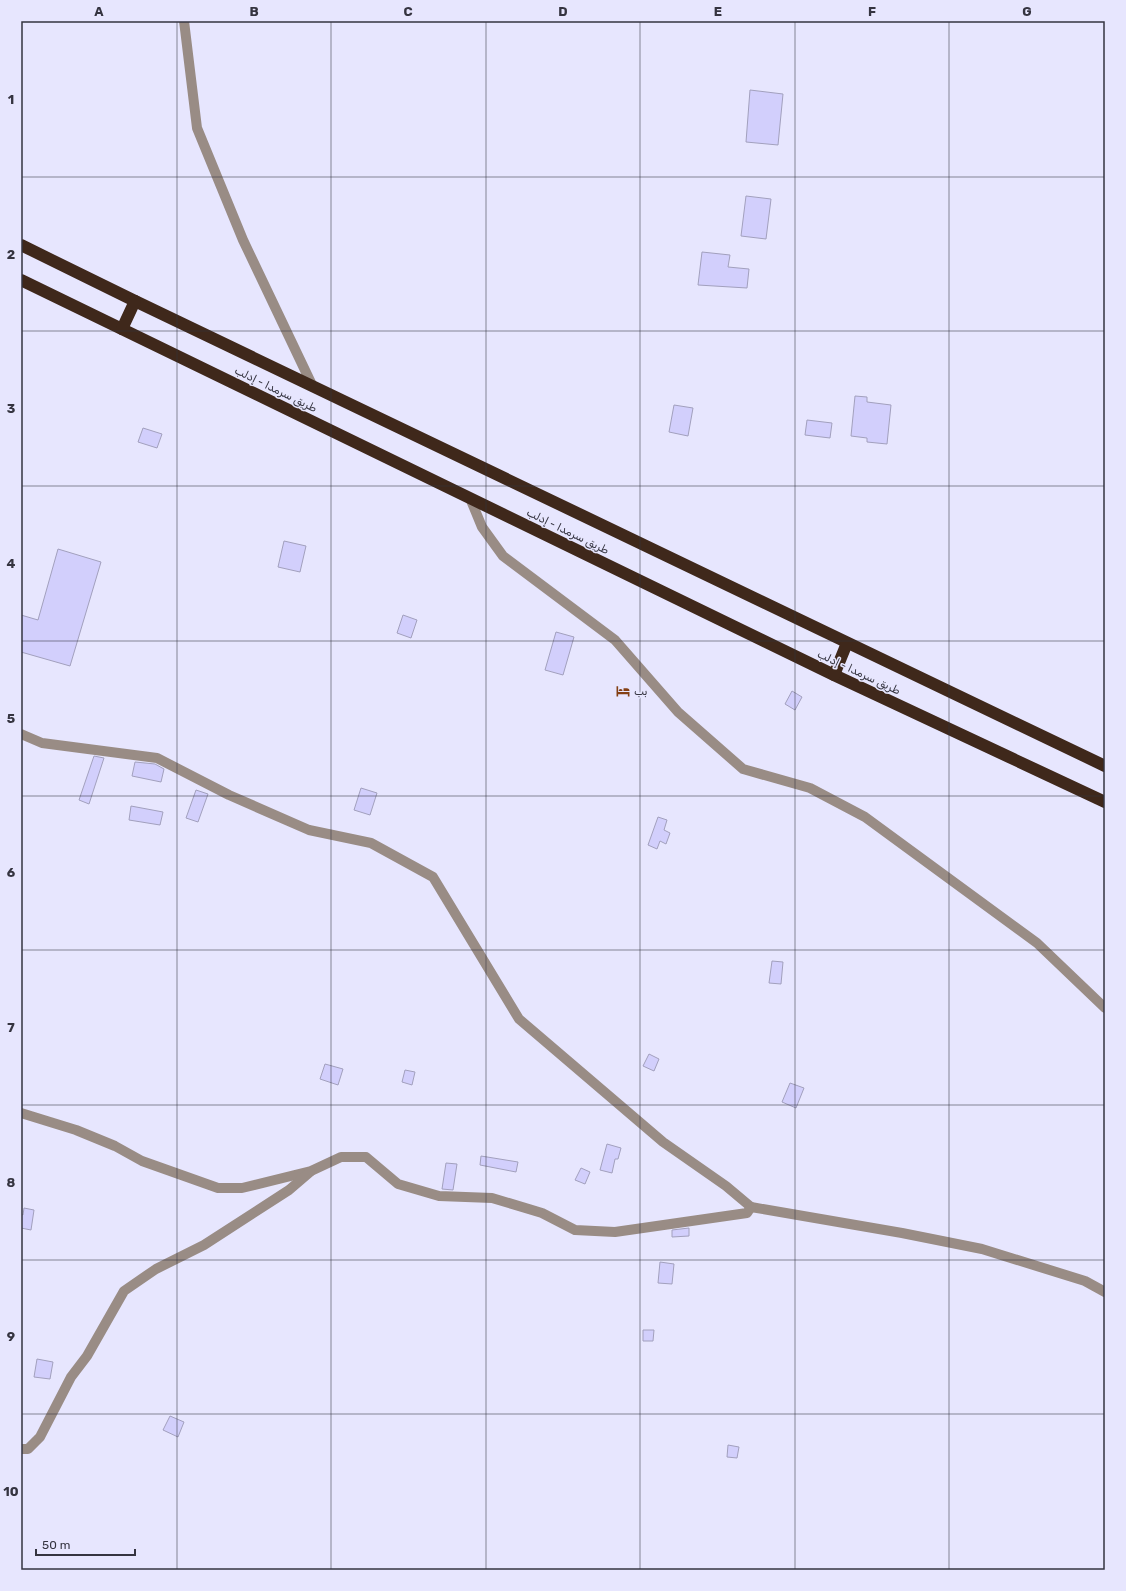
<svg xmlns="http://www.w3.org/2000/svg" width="1126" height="1591" viewBox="0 0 1126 1591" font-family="Rubik,Cairo,sans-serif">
<rect width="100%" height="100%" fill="#e7e6fe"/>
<g fill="#d2cffc" stroke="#a2a0bd">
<polygon points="750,90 783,94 778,145 746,142"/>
<polygon points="746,196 771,199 766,239 741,236"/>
<polygon points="702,252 730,255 728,267 749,269 747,288 698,285"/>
<polygon points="855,396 867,397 867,402 891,405 887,444 867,442 867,438 851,436"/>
<polygon points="674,405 693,408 688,436 669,432"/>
<polygon points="807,420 832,423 830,438 805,435"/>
<polygon points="143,428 162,434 157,448 138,442"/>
<polygon points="284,541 306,546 300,572 278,567"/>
<polygon points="58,549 101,562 70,666 21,652 21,615 38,620"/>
<polygon points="403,615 417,620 411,638 397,633"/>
<polygon points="556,632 574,637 563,675 545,670"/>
<polygon points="792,691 802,697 795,710 785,704"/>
<polygon points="94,756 104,758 89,804 79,800"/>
<polygon points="135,762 155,764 164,769 161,782 132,776"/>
<polygon points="361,788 377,793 370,815 354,810"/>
<polygon points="196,790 208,794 198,822 186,818"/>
<polygon points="131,806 163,812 160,825 129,820"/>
<polygon points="658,817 667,820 664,830 670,833 666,844 660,841 657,849 648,845"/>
<polygon points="772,961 783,962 781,984 769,983"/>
<polygon points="649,1054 659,1059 654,1071 643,1066"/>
<polygon points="325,1064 343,1069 338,1085 320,1079"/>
<polygon points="405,1070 415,1072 412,1085 402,1082"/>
<polygon points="790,1083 804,1088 796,1108 782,1102"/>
<polygon points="607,1144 621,1148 618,1159 615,1159 612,1173 600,1170"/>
<polygon points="481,1156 518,1162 516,1172 480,1165"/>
<polygon points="446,1163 457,1164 453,1190 442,1189"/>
<polygon points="581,1168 590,1172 585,1184 575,1180"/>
<polygon points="24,1208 34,1210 31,1230 21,1228 21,1214 23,1215"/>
<polygon points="689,1228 689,1236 672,1237 672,1230"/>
<polygon points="660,1262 674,1264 672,1284 658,1283"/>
<polygon points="643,1330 654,1330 653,1341 643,1341"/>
<polygon points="37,1359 53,1362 50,1379 34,1377"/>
<polygon points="170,1416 184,1422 178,1437 163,1430"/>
<polygon points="728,1445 739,1447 737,1458 727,1457"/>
</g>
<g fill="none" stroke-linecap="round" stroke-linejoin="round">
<g stroke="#998c85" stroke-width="10">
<polyline points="184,21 197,128 243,240 313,387"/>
<polyline points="470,498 482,527 503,556 615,640 678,712 743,769 810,788 865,817 1037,943 1105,1008"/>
<polyline points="21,734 42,743 157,758 229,795 309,830 371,843 433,877 519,1019 663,1142 726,1186 751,1207 902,1233 982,1249 1085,1281 1105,1292"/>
<polyline points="21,1113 76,1130 115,1146 142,1161 218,1188 242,1188 311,1171 341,1157 366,1157 398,1184 439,1196 492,1198 542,1213 575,1230 615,1232 747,1213 751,1207"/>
<polyline points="21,1449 28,1449 40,1437 71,1377 87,1356 124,1291 156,1269 204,1245 289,1190 310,1172"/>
</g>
<g stroke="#3f281b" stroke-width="12">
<polyline points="21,245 135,301 1105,766"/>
<polyline points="21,280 834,675 1105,802"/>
<polyline points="122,329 135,301"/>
<polyline points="834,675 847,643"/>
</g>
</g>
<path fill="none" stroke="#353440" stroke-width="1" stroke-opacity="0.55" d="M 177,21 L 177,1570M 331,21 L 331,1570M 486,21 L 486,1570M 640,21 L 640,1570M 795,21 L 795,1570M 949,21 L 949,1570M 21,177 L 1105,177M 21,331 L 1105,331M 21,486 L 1105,486M 21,641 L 1105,641M 21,796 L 1105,796M 21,950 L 1105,950M 21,1105 L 1105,1105M 21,1260 L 1105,1260M 21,1414 L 1105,1414"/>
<defs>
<g id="hotel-bare" transform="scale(1.08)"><path d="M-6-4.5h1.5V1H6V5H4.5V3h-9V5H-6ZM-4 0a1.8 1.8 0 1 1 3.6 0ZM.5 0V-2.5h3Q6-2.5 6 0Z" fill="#844015" stroke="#e7e6fe" stroke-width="2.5" paint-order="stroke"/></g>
</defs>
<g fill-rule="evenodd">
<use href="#hotel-bare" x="623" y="691"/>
</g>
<g text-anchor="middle" stroke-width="3" stroke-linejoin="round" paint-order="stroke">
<g font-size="11" fill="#353440" stroke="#e7e6fe">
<text transform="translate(276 389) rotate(26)" y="4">طريق سرمدا - إدلب</text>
<text transform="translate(568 531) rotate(26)" y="4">طريق سرمدا - إدلب</text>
<text transform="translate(859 672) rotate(25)" y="4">طريق سرمدا - إدلب</text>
</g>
<g font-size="11" fill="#353440" stroke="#e7e6fe" text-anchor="start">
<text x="634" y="695">بب</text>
</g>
</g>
<rect width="1126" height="1591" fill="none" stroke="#e7e6fe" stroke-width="44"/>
<path d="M36 1549v6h99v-6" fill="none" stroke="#353440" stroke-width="2"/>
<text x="42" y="1549" font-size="12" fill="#353440" stroke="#e7e6fe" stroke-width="3" paint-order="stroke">50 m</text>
<rect x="22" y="22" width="1082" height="1547" fill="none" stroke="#353440" stroke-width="1.5"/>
<g font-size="13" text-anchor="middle" font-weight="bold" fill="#353440">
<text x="99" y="16">A</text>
<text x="254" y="16">B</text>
<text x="408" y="16">C</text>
<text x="563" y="16">D</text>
<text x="718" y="16">E</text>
<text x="872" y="16">F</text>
<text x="1027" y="16">G</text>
<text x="11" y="104">1</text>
<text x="11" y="259">2</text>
<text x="11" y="413">3</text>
<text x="11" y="568">4</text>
<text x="11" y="723">5</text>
<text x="11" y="877">6</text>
<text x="11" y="1032">7</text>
<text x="11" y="1187">8</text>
<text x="11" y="1341">9</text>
<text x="11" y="1496">10</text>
</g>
</svg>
